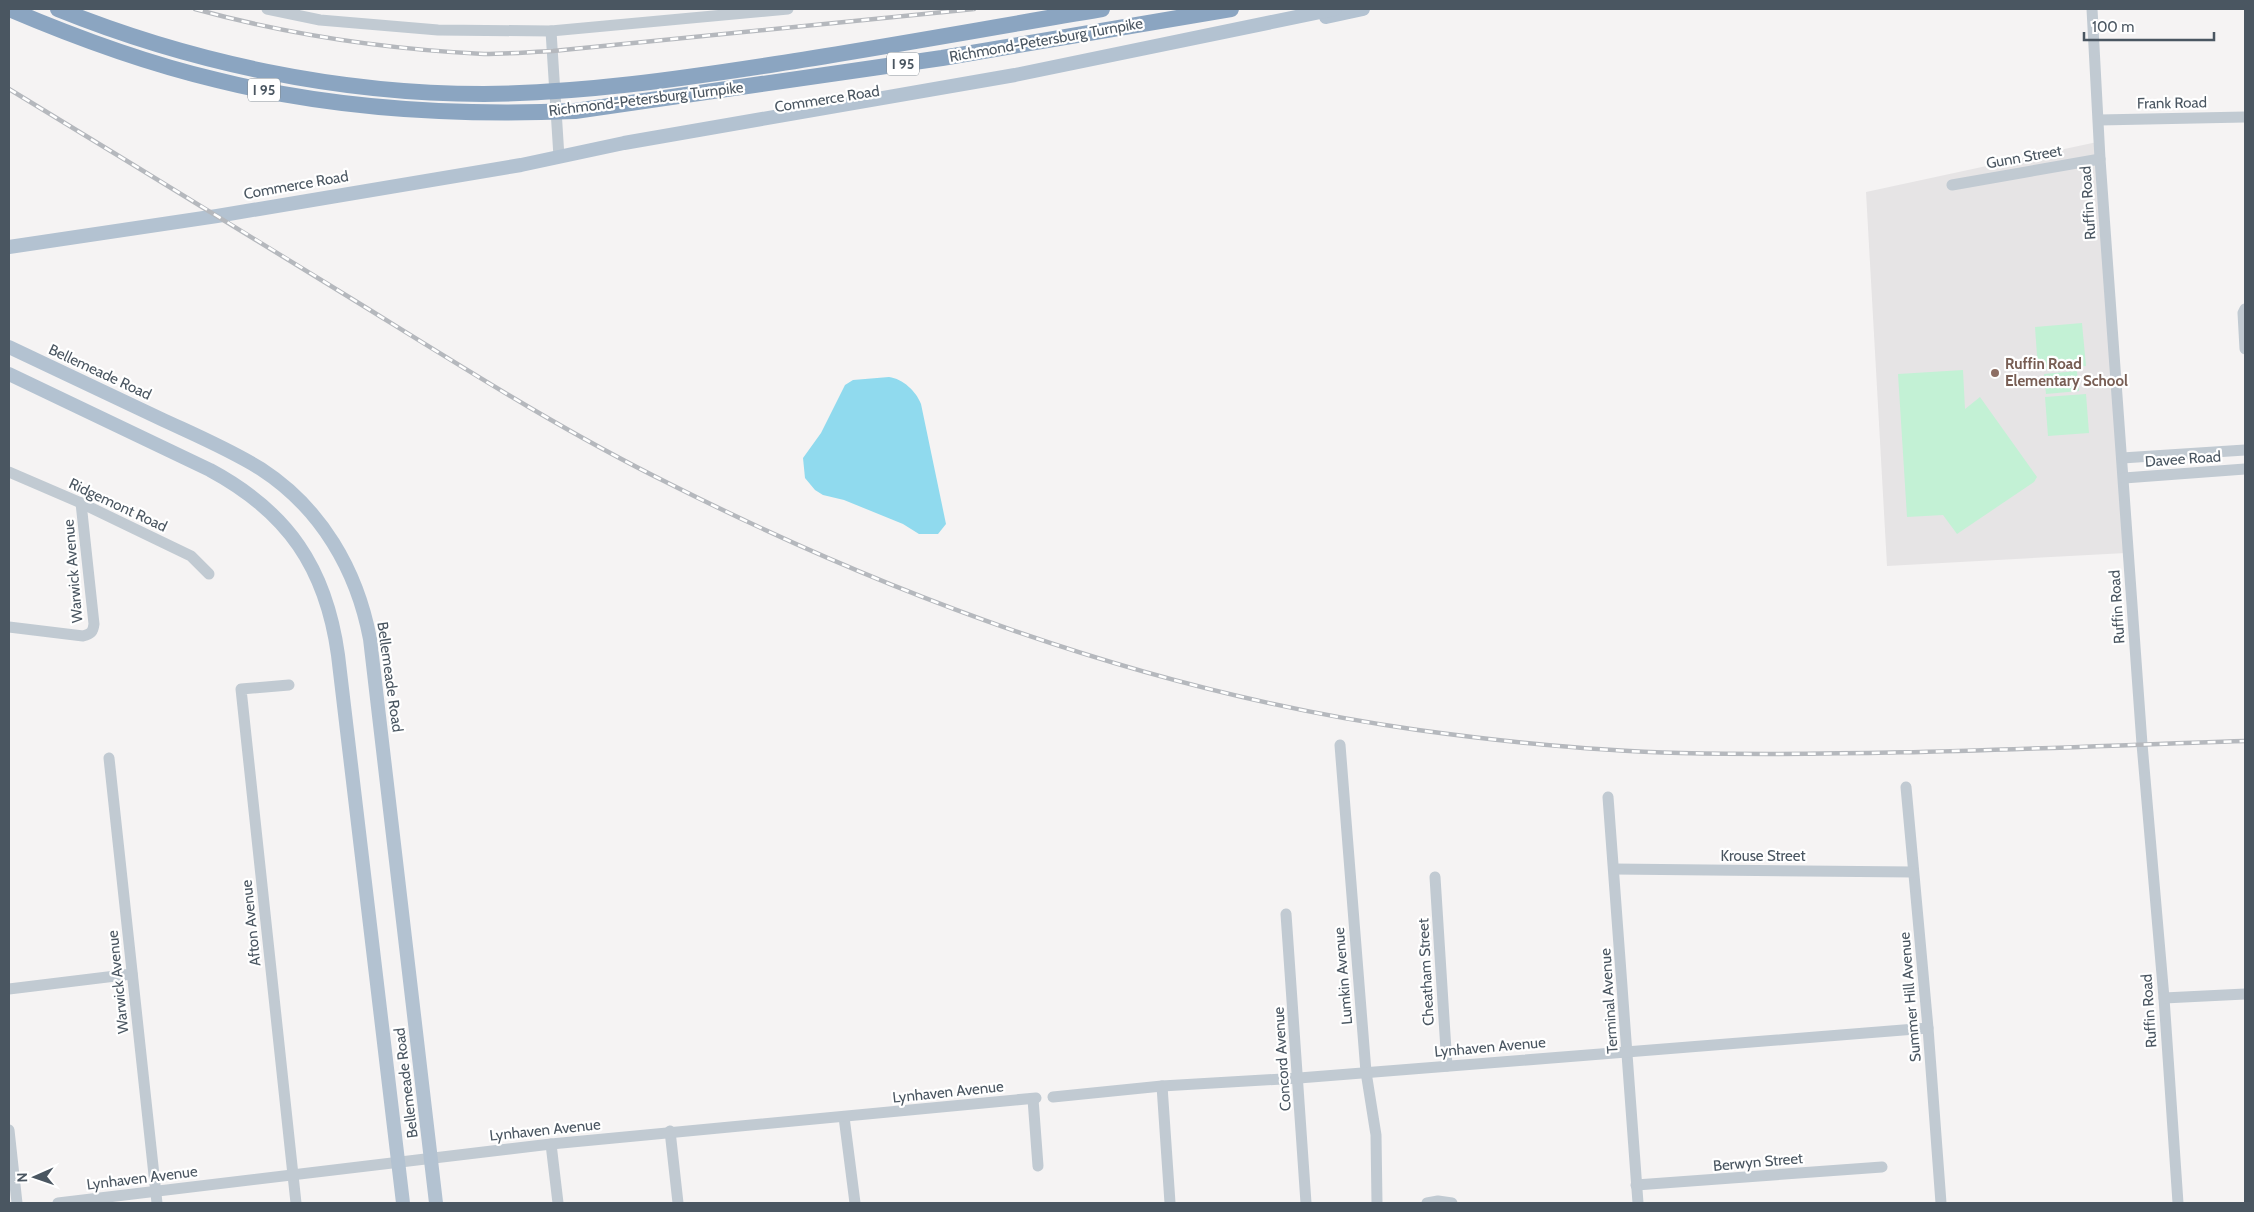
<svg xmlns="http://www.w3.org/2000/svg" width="2254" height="1212" viewBox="0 0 2254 1212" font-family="Cabin,sans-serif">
<rect width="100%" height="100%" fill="#f5f3f3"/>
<polygon fill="#e6e4e5" points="2097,142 2126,553 1887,566 1866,192"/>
<g fill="#c3f1d5">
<polygon points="2082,323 2086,366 2038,370 2035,327"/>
<polygon points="1963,370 1965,409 1980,397 2037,477 2034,482 1957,534 1943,515 1907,517 1898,374"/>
<polygon points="2077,371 2079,391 2046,394 2044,374"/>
<polygon points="2086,394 2089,433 2048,436 2045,397"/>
</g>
<path fill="#90daee" d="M 889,377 C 903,379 916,391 921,404 L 946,524 L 938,534 L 919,534 L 903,524 L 844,500 L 823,495 L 815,490 L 805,478 L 803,458 L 821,433 L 845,385 L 853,380 Z"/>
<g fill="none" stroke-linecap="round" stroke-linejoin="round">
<g stroke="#c1cad2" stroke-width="11">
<polyline points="267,9 320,20 438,30 551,31 788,9"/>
<polyline points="2092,9 2100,159 2142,744 2164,998 2178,1203"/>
<polyline points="551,31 559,157"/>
<polyline points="2099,120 2245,117"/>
<polyline points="1952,185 2100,159"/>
<polyline points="2245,309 2243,313 2245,349"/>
<polyline points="2122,458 2245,450"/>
<polyline points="9,472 81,503 191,556 209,574"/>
<polyline points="2124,478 2245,469"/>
<path d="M 9,627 L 83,636 C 91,634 93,632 94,624 L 81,503"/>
<polyline points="289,685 241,689 296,1203"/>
<polyline points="1340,745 1366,1072 1376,1135 1377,1203"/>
<polyline points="109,758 157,1203"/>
<polyline points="1906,787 1928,1028 1941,1203"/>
<polyline points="1608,797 1638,1203"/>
<polyline points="1614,869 1913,872"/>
<polyline points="1435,877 1447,1066"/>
<polyline points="1286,914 1306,1203"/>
<polyline points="9,989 132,974"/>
<polyline points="2164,998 2245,994"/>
<polyline points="1162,1086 1170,1203"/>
<polyline points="1053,1097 1162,1086 1299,1078 1928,1028"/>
<polyline points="1033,1099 1038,1166"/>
<polyline points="844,1117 855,1203"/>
<polyline points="9,1130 17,1203"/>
<polyline points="670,1131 678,1203"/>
<polyline points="551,1144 558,1203"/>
<polyline points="1636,1185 1882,1167"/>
<polyline points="58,1203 551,1144 1036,1098"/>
<polyline points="1427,1203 1438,1201 1452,1203"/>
</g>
<g stroke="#b3c2d1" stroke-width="14">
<polyline points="1326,17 1363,9"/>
<polyline points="9,247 217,216 521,165 624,143 1015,75 1335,9"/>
<path d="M 9,347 C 59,371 109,394 159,418 C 193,434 229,449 261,469 C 321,508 357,570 370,639 L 436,1203"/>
<path d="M 9,374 L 210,470 C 288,512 326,568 338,655 L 403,1203"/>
</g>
<g stroke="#8ba5c1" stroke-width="16">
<path d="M 9,9 C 77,38 145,63 217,80 C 333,109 455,116 575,111 L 942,58 L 1231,9"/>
<path d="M 58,9 C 192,63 339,94 484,94 C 583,93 679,79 776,64 C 885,47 994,27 1102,9"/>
</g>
<g stroke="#b5b8bd" stroke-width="4.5">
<g id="rail">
<path d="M 195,9 C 289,35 386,49 484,54 C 507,54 530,52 553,51 L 974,9"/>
<path d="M 9,89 C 125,160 241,230 357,302 C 459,365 561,430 668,483 C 904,602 1156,693 1418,730 C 1505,742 1593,751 1681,753 C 1869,757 2057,747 2245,741"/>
</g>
</g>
<use href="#rail" stroke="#fff" stroke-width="2.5" stroke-dasharray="8" stroke-linecap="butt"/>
</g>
<circle fill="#8d6e63" stroke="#fff" stroke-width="2" cx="1995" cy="373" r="5"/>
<g text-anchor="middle" stroke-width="4.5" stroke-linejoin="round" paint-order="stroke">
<g fill="#fff" stroke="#808990" stroke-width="1">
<rect x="887" y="52.5" width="32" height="23" rx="4"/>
<rect x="248" y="78.5" width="32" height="23" rx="4"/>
</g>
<g font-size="14" font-weight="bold" fill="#4a5661">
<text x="903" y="69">I 95</text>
<text x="264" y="95">I 95</text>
</g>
<g font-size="15" fill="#4a5661" stroke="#fff">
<text transform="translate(1046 40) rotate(-10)" y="5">Richmond-Petersburg Turnpike</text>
<text transform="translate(646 99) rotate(-7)" y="5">Richmond-Petersburg Turnpike</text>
<text transform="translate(827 99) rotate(-9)" y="5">Commerce Road</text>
<text transform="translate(2172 103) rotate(-1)" y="5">Frank Road</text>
<text transform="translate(2024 157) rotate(-10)" y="5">Gunn Street</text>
<text transform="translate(296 185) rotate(-10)" y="5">Commerce Road</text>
<text transform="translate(2088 203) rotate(-94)" y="5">Ruffin Road</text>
<text transform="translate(100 372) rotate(25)" y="5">Bellemeade Road</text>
<text transform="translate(2183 459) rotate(-4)" y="5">Davee Road</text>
<text transform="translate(118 505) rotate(25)" y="5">Ridgemont Road</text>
<text transform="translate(73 571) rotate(-95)" y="5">Warwick Avenue</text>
<text transform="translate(2117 607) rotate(-94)" y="5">Ruffin Road</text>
<text transform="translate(390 677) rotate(82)" y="5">Bellemeade Road</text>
<text x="1763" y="861">Krouse Street</text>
<text transform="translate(251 923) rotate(-96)" y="5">Afton Avenue</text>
<text transform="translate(1426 972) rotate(-93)" y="5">Cheatham Street</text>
<text transform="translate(1343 976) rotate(-95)" y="5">Lumkin Avenue</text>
<text transform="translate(118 982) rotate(-96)" y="5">Warwick Avenue</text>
<text transform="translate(1910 997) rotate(-95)" y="5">Summer Hill Avenue</text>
<text transform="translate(1609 1001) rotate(-94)" y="5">Terminal Avenue</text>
<text transform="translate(2149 1011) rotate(-94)" y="5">Ruffin Road</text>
<text transform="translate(1490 1047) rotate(-5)" y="5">Lynhaven Avenue</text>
<text transform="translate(1282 1059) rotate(-94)" y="5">Concord Avenue</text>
<text transform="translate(406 1083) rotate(-97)" y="5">Bellemeade Road</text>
<text transform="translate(948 1092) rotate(-6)" y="5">Lynhaven Avenue</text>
<text transform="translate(545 1130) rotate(-6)" y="5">Lynhaven Avenue</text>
<text transform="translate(1758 1162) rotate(-5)" y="5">Berwyn Street</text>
<text transform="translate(142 1178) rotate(-7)" y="5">Lynhaven Avenue</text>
</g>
<g font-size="15" font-weight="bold" fill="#785e54" stroke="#fff" text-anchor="start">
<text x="2005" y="369">Ruffin Road<tspan x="2005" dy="17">Elementary School</tspan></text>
</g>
</g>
<rect width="2254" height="1212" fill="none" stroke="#4a5661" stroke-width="20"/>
<g transform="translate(35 1177) rotate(268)" stroke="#ffffff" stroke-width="4" paint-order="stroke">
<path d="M0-4L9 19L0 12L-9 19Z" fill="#4a5661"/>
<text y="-8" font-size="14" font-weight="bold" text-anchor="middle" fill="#4a5661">N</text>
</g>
<path d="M2084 32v8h130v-8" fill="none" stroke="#4a5661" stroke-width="2.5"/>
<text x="2092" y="32" font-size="15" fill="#4a5661" stroke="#ffffff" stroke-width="4" paint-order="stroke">100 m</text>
</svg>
